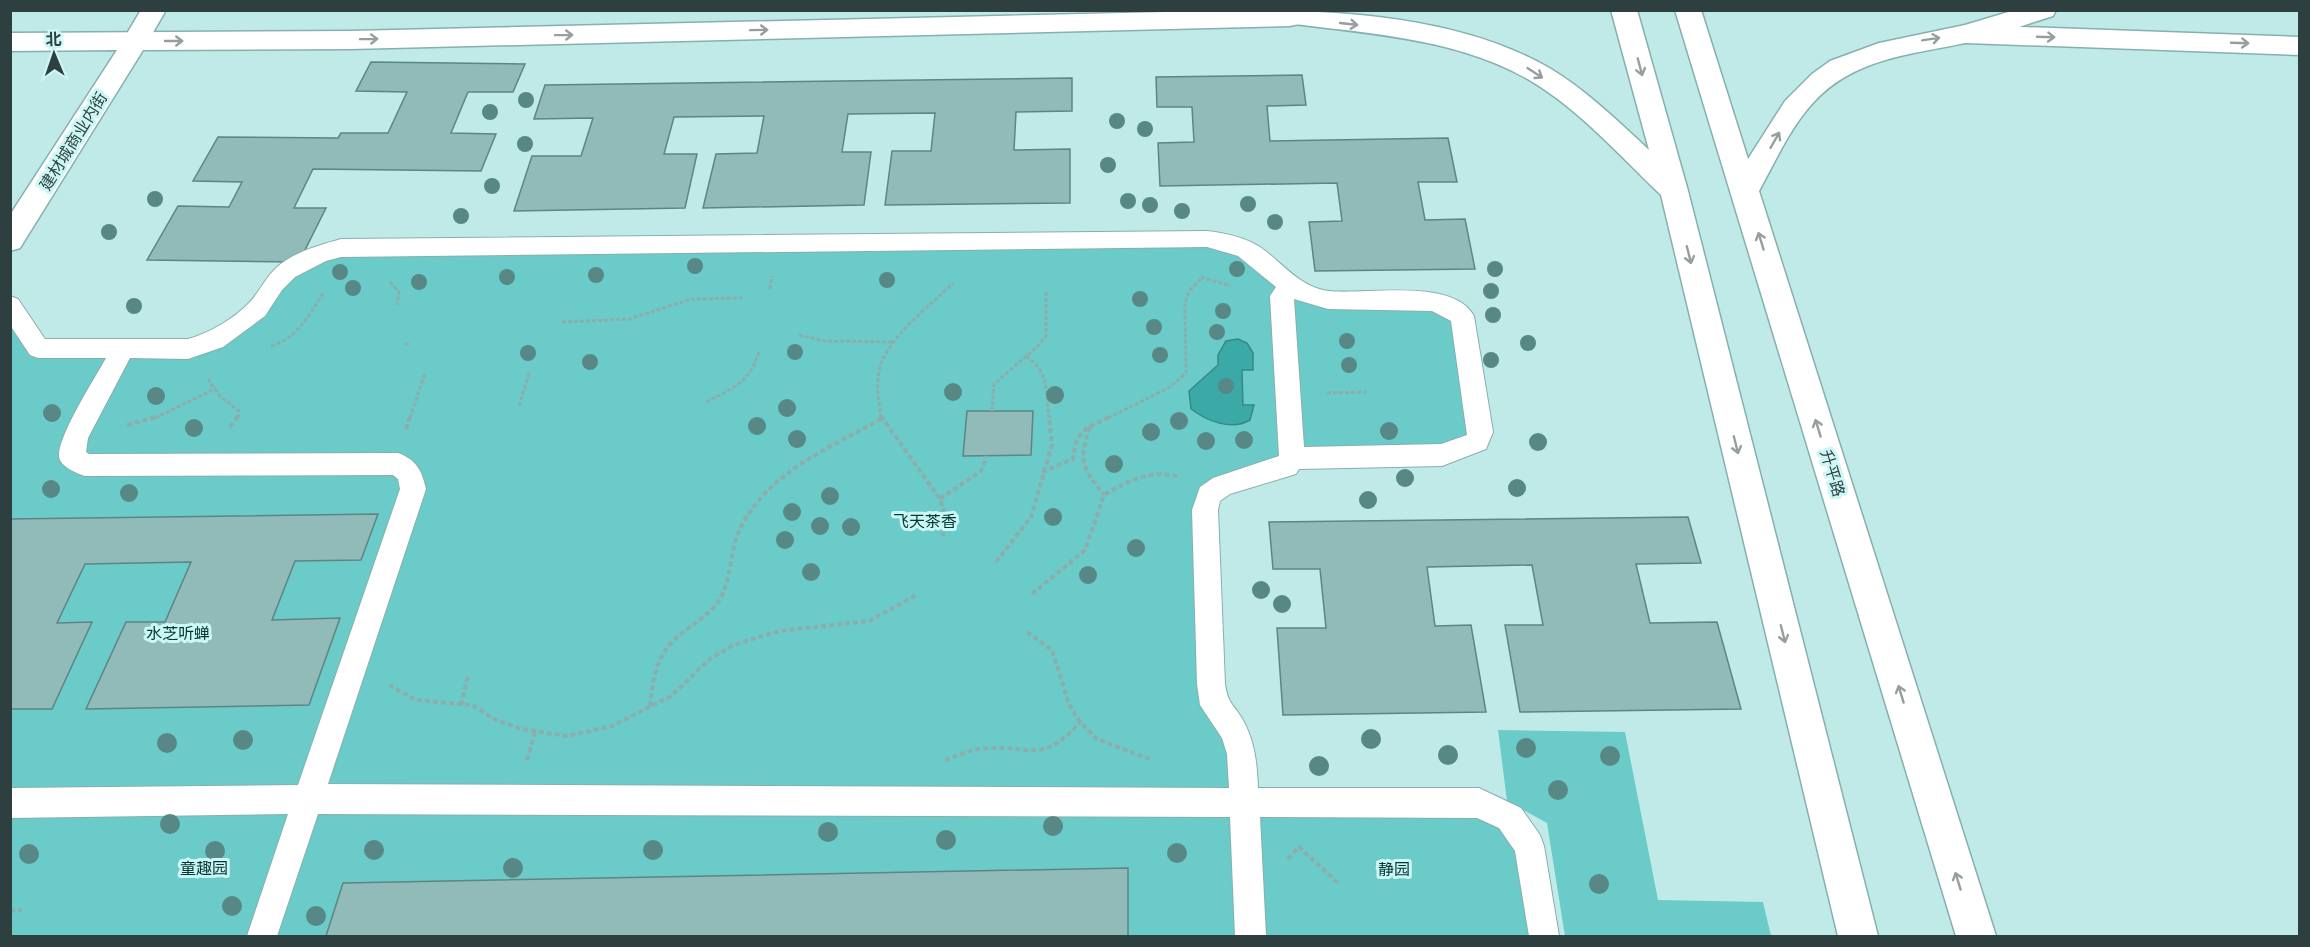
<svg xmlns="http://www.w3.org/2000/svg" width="2310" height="947" viewBox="0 0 2310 947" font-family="'Sofia Sans Condensed','Noto Sans SC',sans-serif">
<rect width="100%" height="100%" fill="#bfeae8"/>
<g fill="#6bcbc8">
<polygon points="1207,239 1309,296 1454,308 1477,442 1292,458 1209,495 1211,684 1245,802 1479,803 1529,846 1544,936 11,936 10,306 38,348 215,340 319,254"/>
<polygon points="1498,730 1625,732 1658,900 1763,902 1771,936 1565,936 1547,823 1507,801"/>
</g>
<path fill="#3ba9a6" stroke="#378987" stroke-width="1.5" d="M 1238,339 L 1247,343 L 1253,353 L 1253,370 L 1242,370 L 1243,405 L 1254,405 L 1250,420 C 1231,431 1207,421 1191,409 L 1189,391 L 1218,365 L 1218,355 L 1226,341 Z"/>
<g fill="#91bbb8" stroke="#5d8583" stroke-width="1.5">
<polygon points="371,62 525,64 513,92 468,92 451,133 496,134 481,171 313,169 294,208 326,208 299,262 147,260 178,206 229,207 242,182 193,181 218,137 338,138 341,133 388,133 407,92 356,91"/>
<polygon points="1302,75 1306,105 1267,106 1270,141 1448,138 1457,182 1418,182 1425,220 1465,219 1475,269 1315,271 1309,222 1342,221 1337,183 1160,186 1158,143 1194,142 1192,107 1157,107 1156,77"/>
<polygon points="1072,78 1072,111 1016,112 1014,150 1070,149 1070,203 885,205 892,151 931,151 935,113 848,114 842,152 871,152 864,205 703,208 716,154 757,153 764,116 674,117 664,154 697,154 685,208 514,211 532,156 581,156 593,118 534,119 545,85"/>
<polygon points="967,411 1033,411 1031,455 963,456"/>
<polygon points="378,514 361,560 295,561 272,620 340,618 309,705 86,709 126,622 165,622 191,562 85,564 57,623 92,622 52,709 10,709 10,519"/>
<polygon points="1688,517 1701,563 1636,564 1650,623 1717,622 1741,709 1520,712 1505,625 1543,625 1532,565 1427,567 1435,626 1471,625 1486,712 1283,715 1277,628 1326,628 1320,569 1273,569 1269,522"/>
<polygon points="1128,868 1128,936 326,936 343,883"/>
</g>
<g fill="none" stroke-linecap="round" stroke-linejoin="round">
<g stroke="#86b0ae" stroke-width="2">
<path id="lane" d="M 1207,231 C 1225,233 1244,237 1260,247 C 1283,263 1299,287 1329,291 C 1365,295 1453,277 1474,316 L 1493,432 L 1486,449 L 1442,466 L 1299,469 L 1296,474 L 1230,494 L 1220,501 L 1218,510 L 1225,684 C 1228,705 1235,705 1244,722 C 1255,743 1257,764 1258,788 L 1479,788 L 1521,808 L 1540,835 L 1544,846 L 1559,936 L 1529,936 L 1515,851 L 1499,828 L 1477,818 L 1260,817 L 1266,936 L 1235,936 L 1230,817 L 318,814 L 277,936 L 247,936 L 288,814 L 10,818 L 10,788 L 298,785 L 400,489 L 398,479 L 393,475 L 85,476 C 76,473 61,467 59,457 C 57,437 95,378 106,358 L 38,358 L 30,355 L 10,325 L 10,296 L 18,299 L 45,339 L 188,339 C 209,333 232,320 248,304 C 259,293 265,278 277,267 C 294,252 320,245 341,239 ZM 1207,247 L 1238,256 L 1276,287 L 1270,296 L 1279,456 L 1213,478 L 1200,487 L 1192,510 L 1197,684 L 1200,705 L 1222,738 L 1227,754 L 1229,788 L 328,784 L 426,489 C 422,471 417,460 398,453 L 89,454 L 86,452 L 88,438 L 130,358 L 188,359 L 223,347 L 265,316 L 282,290 L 295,277 L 326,261 L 341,257 ZM 1294,299 L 1328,309 L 1432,311 L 1451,321 L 1467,435 L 1441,444 L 1304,447 Z"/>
</g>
<g stroke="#86b0ae" stroke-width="3">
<g id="street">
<polygon points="1252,10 1293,10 1299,12 1303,18 1299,24 1290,26 351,49 143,50 20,248 10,251 10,215 117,50 10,51 10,33 351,31"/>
<polygon points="1966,25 2300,37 2300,55 1966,43 1957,40 1953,34 1957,28"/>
</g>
</g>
<g stroke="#86b0ae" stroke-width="3">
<g id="secondary">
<polygon points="141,10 166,10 144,48 135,51 126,48 122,42"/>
<path d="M 1237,10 C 1338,10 1461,16 1551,69 C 1587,91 1618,121 1649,150 L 1611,10 L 1637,10 L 1688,191 L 1878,936 L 1838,936 L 1661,195 C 1620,156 1581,111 1531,81 C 1447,32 1343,33 1249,18 L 1240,16 Z"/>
<path d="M 1675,10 L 1701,10 L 1748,159 L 1785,101 L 1812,74 L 1830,61 L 1879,43 L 1965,25 L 2015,10 L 2056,10 L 2053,16 C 2024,25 1995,36 1965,43 C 1909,55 1852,58 1811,105 C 1789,130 1775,162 1759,191 L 1996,936 L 1956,936 Z"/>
</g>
</g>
<g stroke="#8baeac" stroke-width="3" stroke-dasharray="4 2" stroke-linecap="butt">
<polyline points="1201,277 1231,286"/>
<polyline points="390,282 399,292 397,305"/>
<polyline points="770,289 772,276"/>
<polyline points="562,322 630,319 691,299 743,298"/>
<polyline points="799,335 825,341 895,342"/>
<polyline points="405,344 410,344"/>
<path d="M 271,346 C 298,338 309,315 323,293"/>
<path d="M 1026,356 C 1050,373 1045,390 1049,418"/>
<polyline points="210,379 209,381 221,397 239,411 238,418"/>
<polyline points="1327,393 1369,392"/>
<path d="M 706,402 C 733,388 750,383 759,351"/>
<polyline points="519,406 530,371"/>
<polyline points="992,411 994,384 1038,346 1046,336 1046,291"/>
<polyline points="155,418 215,389"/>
<polyline points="410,418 425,373"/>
<path d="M 881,418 C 879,403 876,387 879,371 C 885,339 930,306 953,283"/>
<polyline points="1108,418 1170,387 1186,373 1185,303 1189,291 1202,278"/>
</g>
<g stroke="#8baeac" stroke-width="4" stroke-dasharray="5 3" stroke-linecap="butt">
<polyline points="881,416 940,499 945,515 943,536"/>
<polyline points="127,425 159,416"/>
<polyline points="230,427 238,416"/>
<path d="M 1090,427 C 1078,462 1082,467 1104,495"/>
<polyline points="406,429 410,416"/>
<path d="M 1042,472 L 1073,459 C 1076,429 1086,429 1111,416"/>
<polyline points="940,499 981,471 987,456"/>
<polyline points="996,562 1031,517 1052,445 1049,416"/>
<path d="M 1032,594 L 1085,550 L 1104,495 C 1128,481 1149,470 1177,476"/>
<polyline points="1027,632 1052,650 1069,704 1080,722 1097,739 1152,760"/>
<polyline points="389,685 416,700 472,705 496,720 521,729 567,736 612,726 671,696 710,659 733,645 779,631 869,621 917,595"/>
<polyline points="461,705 468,676"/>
<path d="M 650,706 C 652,685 656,658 672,642 C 685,629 702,620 714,607 C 732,587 728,558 738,534 C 763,474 828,449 881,419"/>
<polyline points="527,760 535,732"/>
<path d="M 945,760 C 957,756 969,750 981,749 C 1029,743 1041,767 1080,722"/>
<polyline points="1288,859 1299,847 1339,884"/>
<polyline points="10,911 22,910"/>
</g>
<use href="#lane" fill="#fff" fill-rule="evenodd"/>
<use href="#street" fill="#fff" fill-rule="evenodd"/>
<use href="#secondary" fill="#fff" fill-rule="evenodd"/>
</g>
<g fill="#578886">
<circle cx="526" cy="100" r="8"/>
<circle cx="490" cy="112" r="8"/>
<circle cx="1117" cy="121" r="8"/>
<circle cx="1145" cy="129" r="8"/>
<circle cx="525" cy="144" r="8"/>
<circle cx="1108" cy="165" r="8"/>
<circle cx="492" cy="186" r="8"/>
<circle cx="155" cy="199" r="8"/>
<circle cx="1128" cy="201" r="8"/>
<circle cx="1248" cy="204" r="8"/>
<circle cx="1150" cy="205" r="8"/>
<circle cx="1182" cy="211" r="8"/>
<circle cx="461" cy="216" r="8"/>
<circle cx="1275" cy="222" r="8"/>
<circle cx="109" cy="232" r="8"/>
<circle cx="695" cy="266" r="8"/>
<circle cx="1237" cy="269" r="8"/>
<circle cx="1495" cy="269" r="8"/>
<circle cx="340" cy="272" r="8"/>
<circle cx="596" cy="275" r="8"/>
<circle cx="507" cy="277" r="8"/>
<circle cx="887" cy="280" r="8"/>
<circle cx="419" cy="282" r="8"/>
<circle cx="353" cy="288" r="8"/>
<circle cx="1491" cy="291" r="8"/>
<circle cx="1140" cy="299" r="8"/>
<circle cx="134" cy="306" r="8"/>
<circle cx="1223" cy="311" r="8"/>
<circle cx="1493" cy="315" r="8"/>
<circle cx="1154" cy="327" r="8"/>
<circle cx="1217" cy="332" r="8"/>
<circle cx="1347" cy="341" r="8"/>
<circle cx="1528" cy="343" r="8"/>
<circle cx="795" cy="352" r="8"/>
<circle cx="528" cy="353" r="8"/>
<circle cx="1160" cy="355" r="8"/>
<circle cx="1491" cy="360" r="8"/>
<circle cx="590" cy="362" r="8"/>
<circle cx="1349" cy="365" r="8"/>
<circle cx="1226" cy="386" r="8"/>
<circle cx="953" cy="392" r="9"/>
<circle cx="1055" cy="395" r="9"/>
<circle cx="156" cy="396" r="9"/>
<circle cx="787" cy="408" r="9"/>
<circle cx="52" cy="413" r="9"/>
<circle cx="1179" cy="421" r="9"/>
<circle cx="757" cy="426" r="9"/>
<circle cx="194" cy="428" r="9"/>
<circle cx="1389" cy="431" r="9"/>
<circle cx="1151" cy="432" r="9"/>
<circle cx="797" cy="439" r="9"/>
<circle cx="1244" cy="440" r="9"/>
<circle cx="1206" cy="441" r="9"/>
<circle cx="1538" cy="442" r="9"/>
<circle cx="1114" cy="464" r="9"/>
<circle cx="1405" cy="478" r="9"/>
<circle cx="1517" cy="488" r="9"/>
<circle cx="51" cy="489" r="9"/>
<circle cx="129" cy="493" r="9"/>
<circle cx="830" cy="496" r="9"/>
<circle cx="1368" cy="500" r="9"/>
<circle cx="792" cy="512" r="9"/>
<circle cx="1053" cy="517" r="9"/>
<circle cx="820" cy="526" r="9"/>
<circle cx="851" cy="527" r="9"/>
<circle cx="785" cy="540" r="9"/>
<circle cx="1136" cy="548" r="9"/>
<circle cx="811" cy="572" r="9"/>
<circle cx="1088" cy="575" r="9"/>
<circle cx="1261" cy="590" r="9"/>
<circle cx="1282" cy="604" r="9"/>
<circle cx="1371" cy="739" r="10"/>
<circle cx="243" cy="740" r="10"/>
<circle cx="167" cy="743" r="10"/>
<circle cx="1526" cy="748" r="10"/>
<circle cx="1448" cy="755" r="10"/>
<circle cx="1610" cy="756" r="10"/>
<circle cx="1319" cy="766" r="10"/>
<circle cx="1558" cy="790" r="10"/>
<circle cx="170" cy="824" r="10"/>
<circle cx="1053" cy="826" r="10"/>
<circle cx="828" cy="832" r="10"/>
<circle cx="946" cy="840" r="10"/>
<circle cx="374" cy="850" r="10"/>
<circle cx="653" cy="850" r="10"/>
<circle cx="215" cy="851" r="10"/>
<circle cx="1177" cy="853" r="10"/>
<circle cx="29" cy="854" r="10"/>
<circle cx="513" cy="868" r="10"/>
<circle cx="1599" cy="884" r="10"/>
<circle cx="232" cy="906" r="10"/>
<circle cx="316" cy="916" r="10"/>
</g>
<defs><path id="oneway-shaft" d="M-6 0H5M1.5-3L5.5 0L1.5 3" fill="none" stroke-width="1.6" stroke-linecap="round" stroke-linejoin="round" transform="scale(1.5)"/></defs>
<g stroke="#969f9e">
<use href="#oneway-shaft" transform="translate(1349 24) rotate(6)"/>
<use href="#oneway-shaft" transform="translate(759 30) rotate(-1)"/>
<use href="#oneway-shaft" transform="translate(564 35) rotate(-1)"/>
<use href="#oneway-shaft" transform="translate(2046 37) rotate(2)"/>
<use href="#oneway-shaft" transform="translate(369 39) rotate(-1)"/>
<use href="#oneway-shaft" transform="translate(1931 39) rotate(-9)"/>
<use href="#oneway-shaft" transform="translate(174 41)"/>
<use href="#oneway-shaft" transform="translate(2240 43) rotate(2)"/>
<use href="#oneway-shaft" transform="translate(1640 67) rotate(75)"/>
<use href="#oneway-shaft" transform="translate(1535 73) rotate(33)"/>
<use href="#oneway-shaft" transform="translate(1775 140) rotate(-60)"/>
<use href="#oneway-shaft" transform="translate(1761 241) rotate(-107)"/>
<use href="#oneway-shaft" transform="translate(1689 255) rotate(76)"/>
<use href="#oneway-shaft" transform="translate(1818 428) rotate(-107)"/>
<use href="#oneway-shaft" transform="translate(1736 445) rotate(76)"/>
<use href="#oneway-shaft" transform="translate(1783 634) rotate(76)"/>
<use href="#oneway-shaft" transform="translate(1901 694) rotate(-107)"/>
<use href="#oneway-shaft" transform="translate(1958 881) rotate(-107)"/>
</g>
<g text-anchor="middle" stroke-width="6" stroke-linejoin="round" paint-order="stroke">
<g font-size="16" fill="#2d3f3e" stroke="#ccf7f5">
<text transform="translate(73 141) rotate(-58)" y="6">建材城商业内街</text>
<text transform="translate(1833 473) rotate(73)" y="6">升平路</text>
</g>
<g font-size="16" fill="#023736" stroke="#ccf7f5">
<text x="925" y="527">飞天茶香</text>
<text x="178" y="639">水芝听蝉</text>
<text x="204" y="874">童趣园</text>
<text x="1394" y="875">静园</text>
</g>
</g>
<rect width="2310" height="947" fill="none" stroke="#2d3f3e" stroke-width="24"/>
<g transform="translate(54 54) rotate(358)" stroke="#ccf7f5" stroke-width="4.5" paint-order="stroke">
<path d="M0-4.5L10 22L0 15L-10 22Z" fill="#2d3f3e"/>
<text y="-9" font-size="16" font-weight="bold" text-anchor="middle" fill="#2d3f3e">北</text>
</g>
</svg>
